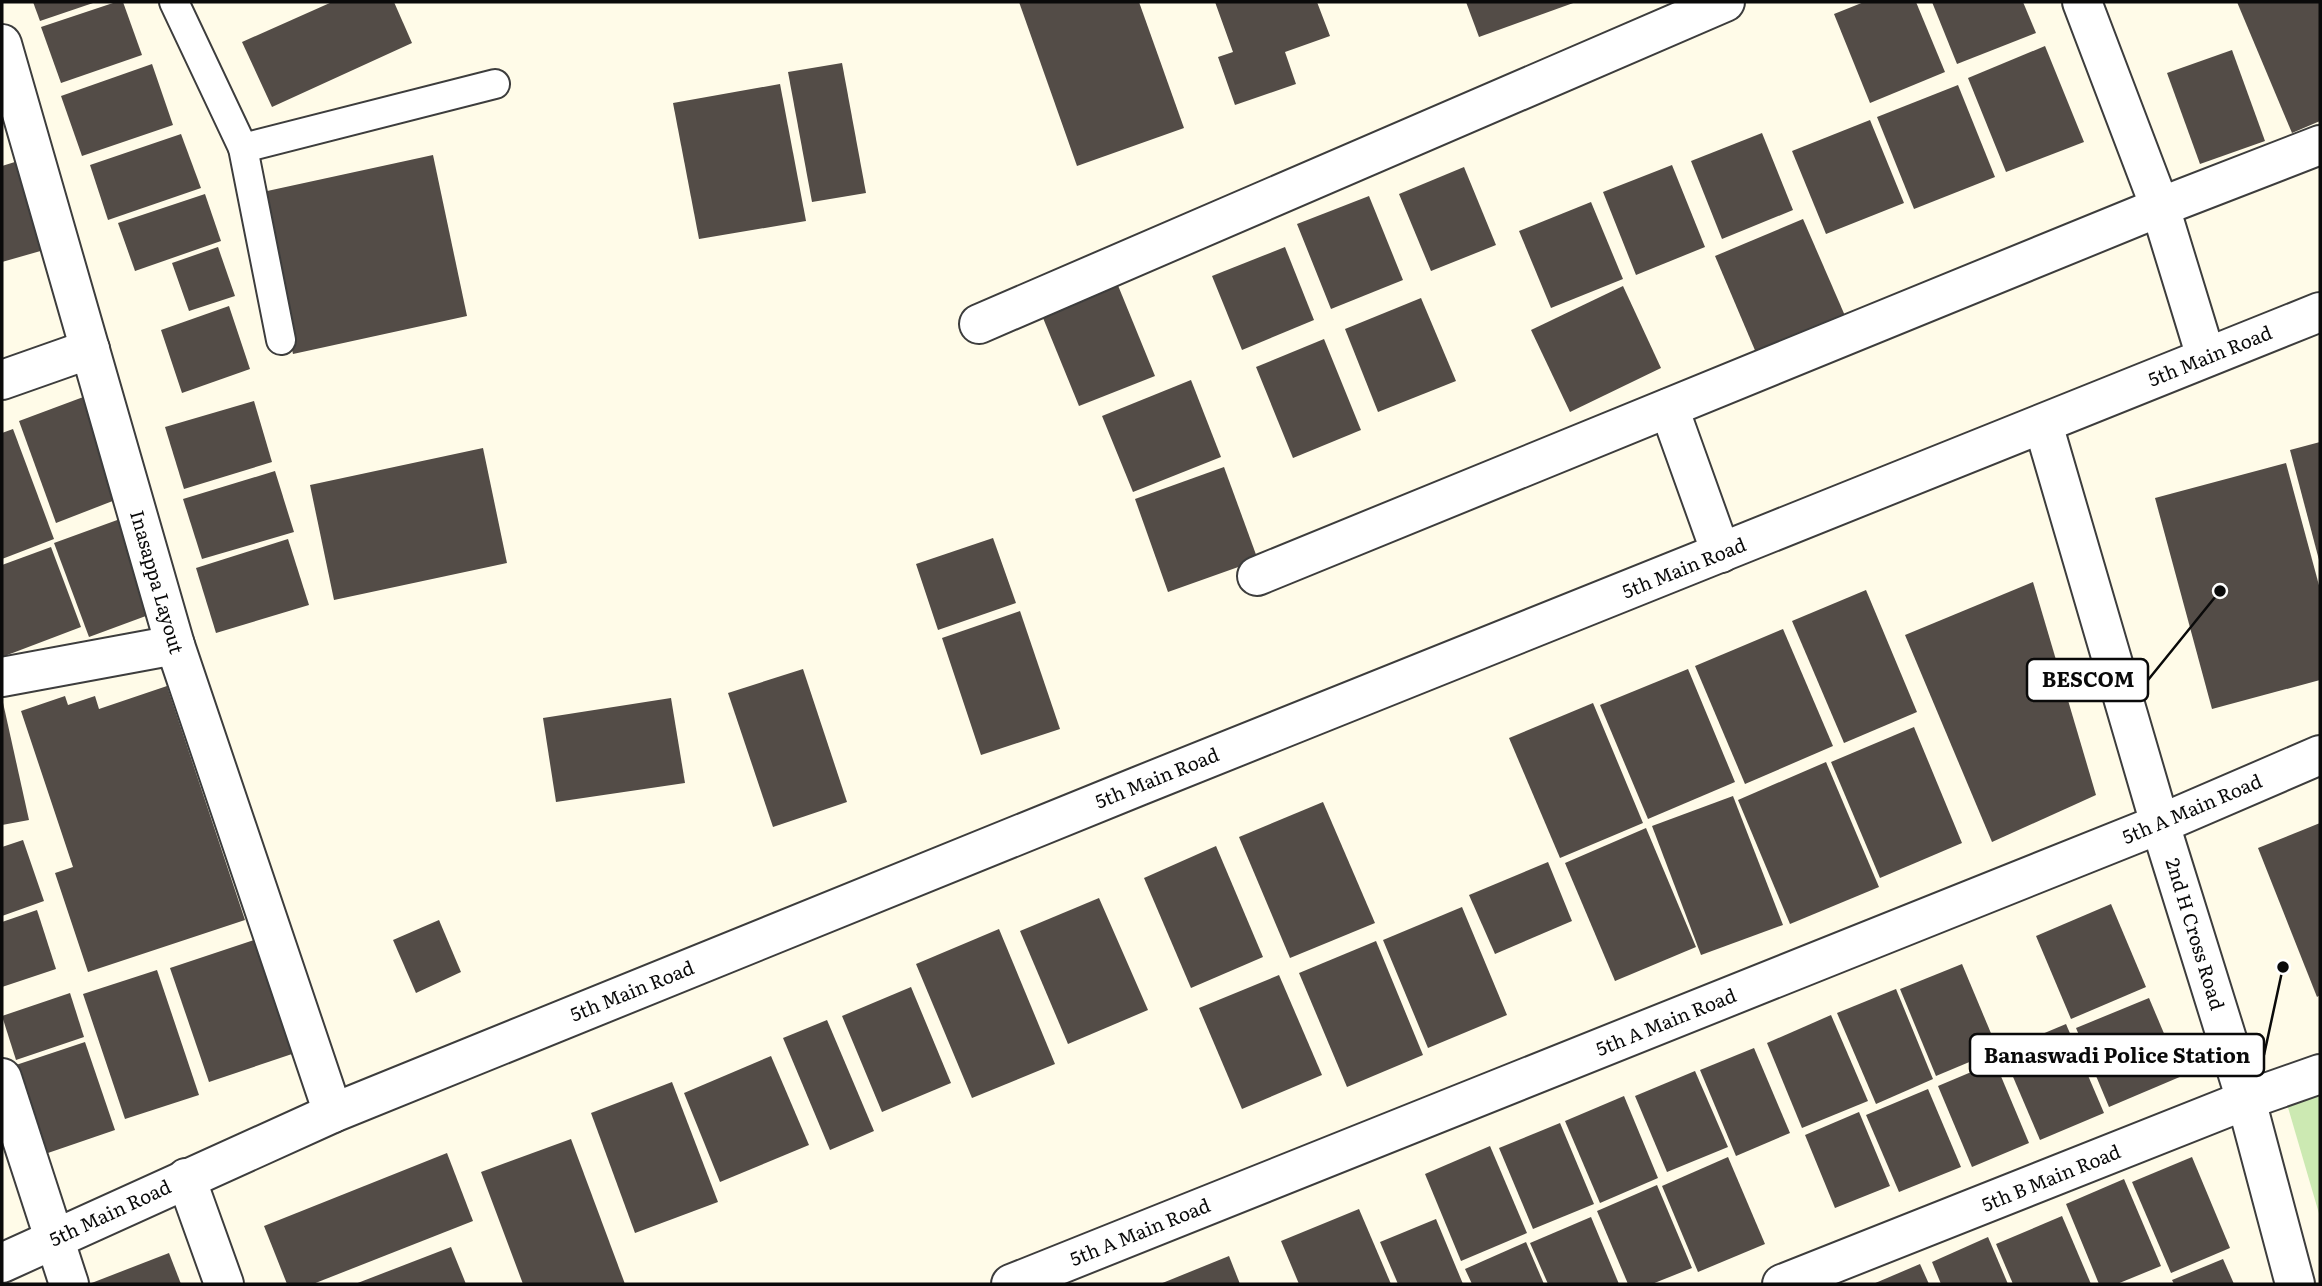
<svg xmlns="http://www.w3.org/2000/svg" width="2322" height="1286" viewBox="0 0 2322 1286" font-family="Literata,serif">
<rect width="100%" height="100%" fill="#fffbe8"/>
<polygon fill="#cce9b2" points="2320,1092 2320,1217 2287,1104"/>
<g fill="#534c47">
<polygon points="33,2 96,2 40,21"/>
<polygon points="116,2 123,2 142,55 61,83 41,27"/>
<polygon points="332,2 394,2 412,43 272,107 242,42"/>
<polygon points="1019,2 1139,2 1184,128 1077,166"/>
<polygon points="1215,2 1317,2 1330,36 1285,52 1296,84 1235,105 1218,57 1233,52"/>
<polygon points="1466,2 1576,2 1479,37"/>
<polygon points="1864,2 1916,2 1945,72 1870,103 1834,14"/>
<polygon points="1932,2 2023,2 2036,33 1957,64"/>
<polygon points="2237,2 2320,2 2320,121 2292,133"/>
<polygon points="2045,46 2084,142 2006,172 1968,78"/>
<polygon points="2232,50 2265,141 2200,164 2167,73"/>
<polygon points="842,63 866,193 812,202 788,72"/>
<polygon points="152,64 173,125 82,156 61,96"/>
<polygon points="780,84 806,221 699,239 673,103"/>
<polygon points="1958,85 1995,177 1914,209 1877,117"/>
<polygon points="1870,120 1904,203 1826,234 1792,151"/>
<polygon points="1762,133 1793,210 1722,239 1691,161"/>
<polygon points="181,134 201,188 108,220 90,165"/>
<polygon points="433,155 467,316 293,354 258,193"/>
<polygon points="18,161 44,250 2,262 2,166"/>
<polygon points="1672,165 1705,247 1636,275 1603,192"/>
<polygon points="1464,167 1496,245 1431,271 1399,194"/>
<polygon points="205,194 221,241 135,271 118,223"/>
<polygon points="1369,196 1403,280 1331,309 1297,224"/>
<polygon points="1591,202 1623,279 1551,308 1519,231"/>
<polygon points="1803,219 1846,318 1757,355 1715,256"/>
<polygon points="218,247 235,296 189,311 172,263"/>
<polygon points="1285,247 1314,320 1242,350 1212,276"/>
<polygon points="1117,283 1155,376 1079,406 1041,313"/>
<polygon points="1623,286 1661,368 1570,412 1531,330"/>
<polygon points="1421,298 1456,381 1378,412 1345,329"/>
<polygon points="229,306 250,369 182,393 161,330"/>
<polygon points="1324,339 1361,430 1293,458 1256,367"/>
<polygon points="1191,380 1221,457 1133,492 1102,416"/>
<polygon points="86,396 123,497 56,523 19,421"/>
<polygon points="254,401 272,462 184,489 165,427"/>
<polygon points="13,429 54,539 2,559 2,433"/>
<polygon points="2320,442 2320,560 2319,560 2290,450"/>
<polygon points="483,448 507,563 334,600 310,485"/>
<polygon points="2286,463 2320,589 2320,680 2212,709 2155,498"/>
<polygon points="1224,467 1258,560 1168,592 1135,499"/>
<polygon points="275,471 294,532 202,559 183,499"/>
<polygon points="120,519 154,613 89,637 54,543"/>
<polygon points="993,538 1016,603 938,630 916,564"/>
<polygon points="288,539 309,605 216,633 196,568"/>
<polygon points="51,547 81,627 2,657 2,565"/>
<polygon points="2033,582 2096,795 1992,842 1905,635"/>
<polygon points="1866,590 1917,712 1844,743 1792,621"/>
<polygon points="1020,611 1060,729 981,755 942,638"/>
<polygon points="1783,629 1833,746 1745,784 1695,666"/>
<polygon points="803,669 847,802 773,827 728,693"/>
<polygon points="1688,669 1735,782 1648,819 1600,705"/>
<polygon points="167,686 245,920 88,972 55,873 73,867 21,711 65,696 68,705 95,696 99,709"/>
<polygon points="2,698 29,820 2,825"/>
<polygon points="671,698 685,783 556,802 543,718"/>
<polygon points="1593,703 1643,823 1560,858 1509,738"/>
<polygon points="1914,727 1962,843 1880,878 1831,762"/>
<polygon points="1826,762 1879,887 1790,924 1738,800"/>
<polygon points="1733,796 1783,925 1701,955 1652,826"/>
<polygon points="1323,802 1375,923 1290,958 1239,837"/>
<polygon points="2320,823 2320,995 2317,997 2258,848"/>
<polygon points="1646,828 1696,947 1615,981 1565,863"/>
<polygon points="23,840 44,901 2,916 2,847"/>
<polygon points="1216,846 1263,957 1191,988 1144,878"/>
<polygon points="1548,862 1572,921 1495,954 1469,895"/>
<polygon points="1099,898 1148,1010 1068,1044 1020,931"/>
<polygon points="2111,904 2146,987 2071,1019 2036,936"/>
<polygon points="1462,907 1507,1015 1428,1048 1383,940"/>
<polygon points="37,910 56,969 2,987 2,922"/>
<polygon points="439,920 461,972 416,993 393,940"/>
<polygon points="999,929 1055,1064 972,1098 916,964"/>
<polygon points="254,940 292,1054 209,1082 170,968"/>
<polygon points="1376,941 1423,1055 1347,1087 1299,973"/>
<polygon points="1962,964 1998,1050 1936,1076 1900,989"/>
<polygon points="157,970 199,1095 125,1119 83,994"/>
<polygon points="1279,975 1322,1075 1242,1109 1199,1008"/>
<polygon points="911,987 951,1083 882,1112 842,1016"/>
<polygon points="1896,989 1933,1079 1876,1104 1837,1013"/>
<polygon points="70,993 84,1037 16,1060 2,1016"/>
<polygon points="2149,998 2182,1076 2109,1107 2076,1028"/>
<polygon points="1831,1015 1868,1101 1802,1128 1767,1043"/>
<polygon points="827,1020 874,1131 830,1150 783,1038"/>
<polygon points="2066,1024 2104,1113 2040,1140 2002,1051"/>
<polygon points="85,1042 115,1130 45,1154 16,1065"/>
<polygon points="1754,1048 1790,1133 1736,1156 1700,1070"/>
<polygon points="771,1056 809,1145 720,1182 684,1093"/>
<polygon points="1995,1062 2029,1143 1972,1167 1938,1086"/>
<polygon points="1695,1071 1728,1147 1667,1172 1635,1096"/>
<polygon points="672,1082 718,1202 635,1233 591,1113"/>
<polygon points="1928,1089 1961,1167 1899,1192 1866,1115"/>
<polygon points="1624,1096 1658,1178 1600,1203 1565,1121"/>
<polygon points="1859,1112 1890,1186 1835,1208 1805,1135"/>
<polygon points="1560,1123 1594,1204 1533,1229 1499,1148"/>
<polygon points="571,1139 625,1284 523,1284 481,1172"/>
<polygon points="1490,1146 1527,1233 1461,1261 1425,1174"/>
<polygon points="447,1153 473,1221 313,1284 287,1284 264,1226"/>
<polygon points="1728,1157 1765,1244 1698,1272 1662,1186"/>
<polygon points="2192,1157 2230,1248 2171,1273 2132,1182"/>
<polygon points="2124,1179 2161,1266 2117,1284 2099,1284 2066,1204"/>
<polygon points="1657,1185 1692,1268 1652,1284 1628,1284 1597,1211"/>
<polygon points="1359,1209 1391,1284 1299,1284 1281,1241"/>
<polygon points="2062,1216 2091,1284 2013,1284 1996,1244"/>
<polygon points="1591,1217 1619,1284 1548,1284 1530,1243"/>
<polygon points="1436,1219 1463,1284 1398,1284 1380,1242"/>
<polygon points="1988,1237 2008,1284 1941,1284 1932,1262"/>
<polygon points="1526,1242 1544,1284 1472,1284 1465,1269"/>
<polygon points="451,1247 466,1284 355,1284"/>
<polygon points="169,1253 181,1284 89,1284"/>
<polygon points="1229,1256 1240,1284 1160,1284"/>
<polygon points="2223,1259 2234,1284 2174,1284 2172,1280"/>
<polygon points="1920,1264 1929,1284 1873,1284"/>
</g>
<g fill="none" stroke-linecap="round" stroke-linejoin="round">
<g stroke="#3d3d3d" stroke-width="32">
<g id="service">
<polyline points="174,2 243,148 495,84"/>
<polyline points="243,148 281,340"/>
</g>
</g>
<g stroke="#3d3d3d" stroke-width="42">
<g id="minor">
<polyline points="2082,2 2160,207 2206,357"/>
<polyline points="2,44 175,645 333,1113"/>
<polyline points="979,324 1725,2"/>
<polyline points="2,380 90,349"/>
<polyline points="1669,408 1721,553"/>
<polyline points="2043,424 2160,824 2246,1100 2295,1284"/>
<polyline points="1257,576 2160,207 2320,145"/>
<polyline points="2,677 175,645"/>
<polyline points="2,1078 69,1284"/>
<polyline points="186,1178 224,1284"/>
<polyline points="1011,1284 2160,824 2320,755"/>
<polyline points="1782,1284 2246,1100 2320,1074"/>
</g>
</g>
<g stroke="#3d3d3d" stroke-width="42">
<polyline id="tertiary" points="2,1263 333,1113 1139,786 2320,312"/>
</g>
<use href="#service" stroke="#fff" stroke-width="28"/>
<use href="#minor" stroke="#fff" stroke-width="38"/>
<use href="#tertiary" stroke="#fff" stroke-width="38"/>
</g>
<g text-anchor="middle" stroke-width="7" stroke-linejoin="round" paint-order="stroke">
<g font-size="19" fill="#0a0a0a" stroke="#fff">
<text transform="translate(2210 356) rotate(-22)" y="7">5th Main Road</text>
<text transform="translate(1684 568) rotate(-22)" y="7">5th Main Road</text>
<text transform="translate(157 582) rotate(74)" y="7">Inasappa Layout</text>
<text transform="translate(1157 778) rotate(-22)" y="7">5th Main Road</text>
<text transform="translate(2192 809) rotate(-23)" y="7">5th A Main Road</text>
<text transform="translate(2195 934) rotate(73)" y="7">2nd H Cross Road</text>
<text transform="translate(632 991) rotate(-22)" y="7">5th Main Road</text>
<text transform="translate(1666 1022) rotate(-22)" y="7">5th A Main Road</text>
<text transform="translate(2051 1178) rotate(-22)" y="7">5th B Main Road</text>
<text transform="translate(110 1213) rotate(-25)" y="7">5th Main Road</text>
<text transform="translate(1140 1232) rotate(-22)" y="7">5th A Main Road</text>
</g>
</g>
<path fill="none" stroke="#0a0a0a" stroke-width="2.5" d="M2220 591L2148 680M2283 967L2264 1055"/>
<g fill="#0a0a0a" stroke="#fff" stroke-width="2.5">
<circle cx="2220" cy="591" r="7"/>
<circle cx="2283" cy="967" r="7"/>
</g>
<g fill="#fff" stroke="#0a0a0a" stroke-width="2.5">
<rect x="2027" y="659" width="121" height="42" rx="7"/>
<rect x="1970" y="1034" width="294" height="42" rx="7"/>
</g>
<g font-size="21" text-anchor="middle" font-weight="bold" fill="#0a0a0a">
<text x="2088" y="687">BESCOM</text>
<text x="2117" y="1063">Banaswadi Police Station</text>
</g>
<rect width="2322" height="1286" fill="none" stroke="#0a0a0a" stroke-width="7"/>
</svg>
